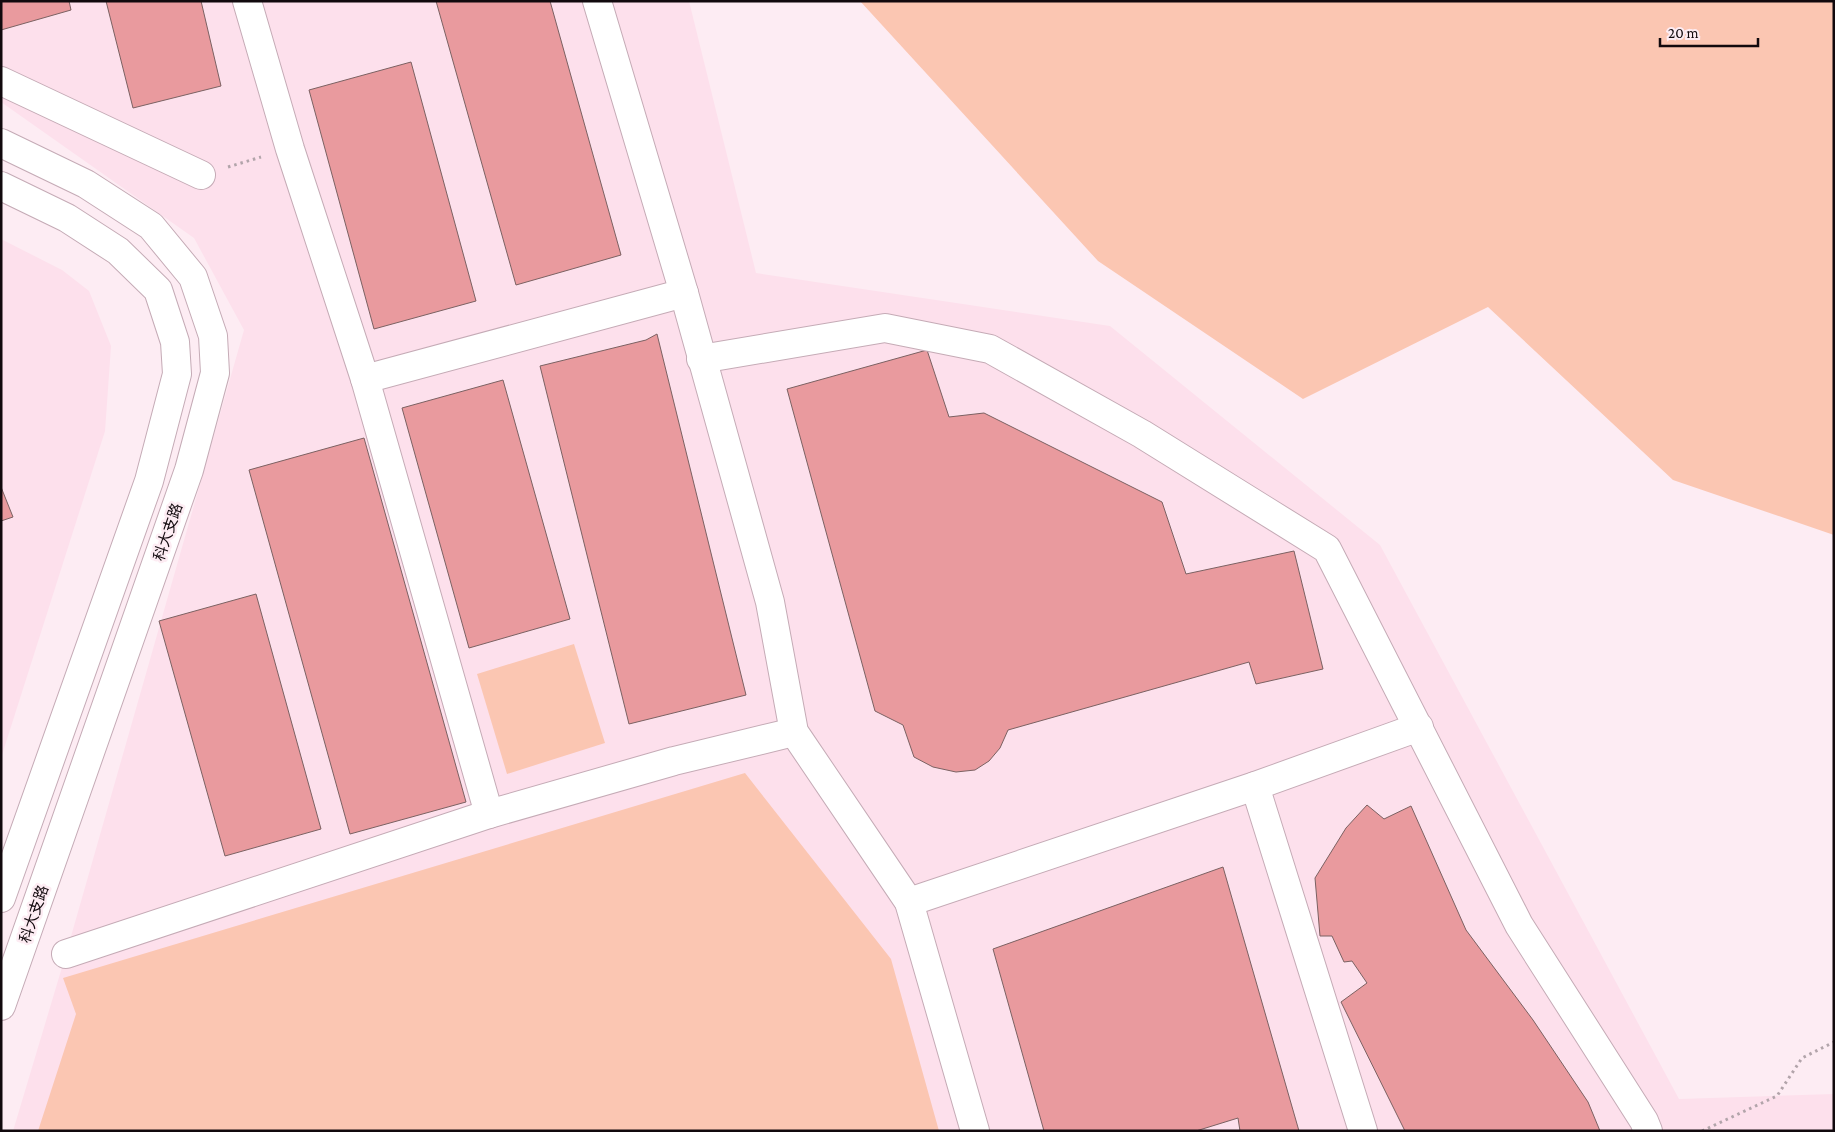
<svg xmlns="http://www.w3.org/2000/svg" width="1835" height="1132" viewBox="0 0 1835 1132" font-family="'Crimson Pro','Noto Sans SC',serif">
<rect width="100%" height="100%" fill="#fdecf3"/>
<g fill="#fde0ec">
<polygon points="1,1 689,1 756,273 1110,326 1380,545 1679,1099 1834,1094 1834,1131 13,1131 66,954 244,330 194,238 1,102"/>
<polygon points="1,239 62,270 89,291 111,346 105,431 1,758"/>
</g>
<g fill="#fbc6b2">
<polygon points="860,1 1834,1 1834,535 1673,480 1488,307 1303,399 1098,261"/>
<polygon points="574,644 605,743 507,774 477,674"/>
<polygon points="745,773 891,959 939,1131 38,1131 76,1014 63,978"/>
</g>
<g fill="#e99a9e" stroke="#7b6162">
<polygon points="1,1 69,1 71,10 1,30"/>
<polygon points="106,1 201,1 221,86 133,108"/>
<polygon points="436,1 550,1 621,255 516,285"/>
<polygon points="411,62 476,301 374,329 309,90"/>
<polygon points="657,334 746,695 629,724 540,366 646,340"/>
<polygon points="927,350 949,417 984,413 1162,502 1186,574 1294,551 1323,669 1256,684 1249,662 1008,730 1000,748 989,761 975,770 956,772 933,767 914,757 903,725 875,711 787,389"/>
<polygon points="503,380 570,619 469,648 402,408"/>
<polygon points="364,438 466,802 350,834 249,470"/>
<polygon points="1,487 13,517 1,521"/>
<polygon points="256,594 321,829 225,856 159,621"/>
<polygon points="1367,805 1384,819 1411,806 1466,930 1533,1020 1588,1102 1600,1131 1405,1131 1341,1002 1367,983 1352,961 1344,962 1332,936 1320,936 1315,878 1346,828"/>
<polygon points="1223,867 1299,1131 1240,1131 1238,1118 1196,1131 1044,1131 993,949"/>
</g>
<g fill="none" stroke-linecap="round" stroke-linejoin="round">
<g stroke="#c5abb6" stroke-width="30">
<g id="minor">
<polyline points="247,1 290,149 365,379 489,814"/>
<polyline points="597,1 684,293 770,602 794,732 909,902 975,1131"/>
<polyline points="1,81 201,175"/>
<polyline points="701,359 885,328 990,349 1142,434 1327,549 1519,925 1644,1121 1648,1131"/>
<polyline points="365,379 684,293"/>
<polyline points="1255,786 1363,1131"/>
<polyline points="909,902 1255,786 1419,727"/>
<polyline points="66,954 489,814 674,761 794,732"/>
</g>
</g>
<g stroke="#c5abb6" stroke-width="30">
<g id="major">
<polyline points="1,143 86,184 151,226 193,277 213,336 215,373 189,470 1,1006"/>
<polyline points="1,186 67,218 118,251 158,290 175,342 177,374 149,481 1,898"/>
</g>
</g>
<g stroke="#b2a4aa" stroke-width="3" stroke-dasharray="2.5 4" stroke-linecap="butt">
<polyline points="228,167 261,157"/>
<polyline points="1702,1131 1777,1096 1802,1058 1834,1042"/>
</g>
<use href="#minor" stroke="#fff" stroke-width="28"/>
<use href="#major" stroke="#fff" stroke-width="28"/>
</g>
<g text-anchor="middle" stroke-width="5" stroke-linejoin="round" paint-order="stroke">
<g font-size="15" fill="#11090d" stroke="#fdecf3">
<text transform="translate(168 532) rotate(-71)" y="5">科大支路</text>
<text transform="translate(34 914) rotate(-71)" y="5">科大支路</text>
</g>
</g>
<rect width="1835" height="1132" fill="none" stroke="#11090d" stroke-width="5"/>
<path d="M1660 38v8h98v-8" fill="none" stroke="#11090d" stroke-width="2.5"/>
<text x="1668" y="38" font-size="15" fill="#11090d" stroke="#fdecf3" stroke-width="4" paint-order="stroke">20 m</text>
</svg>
